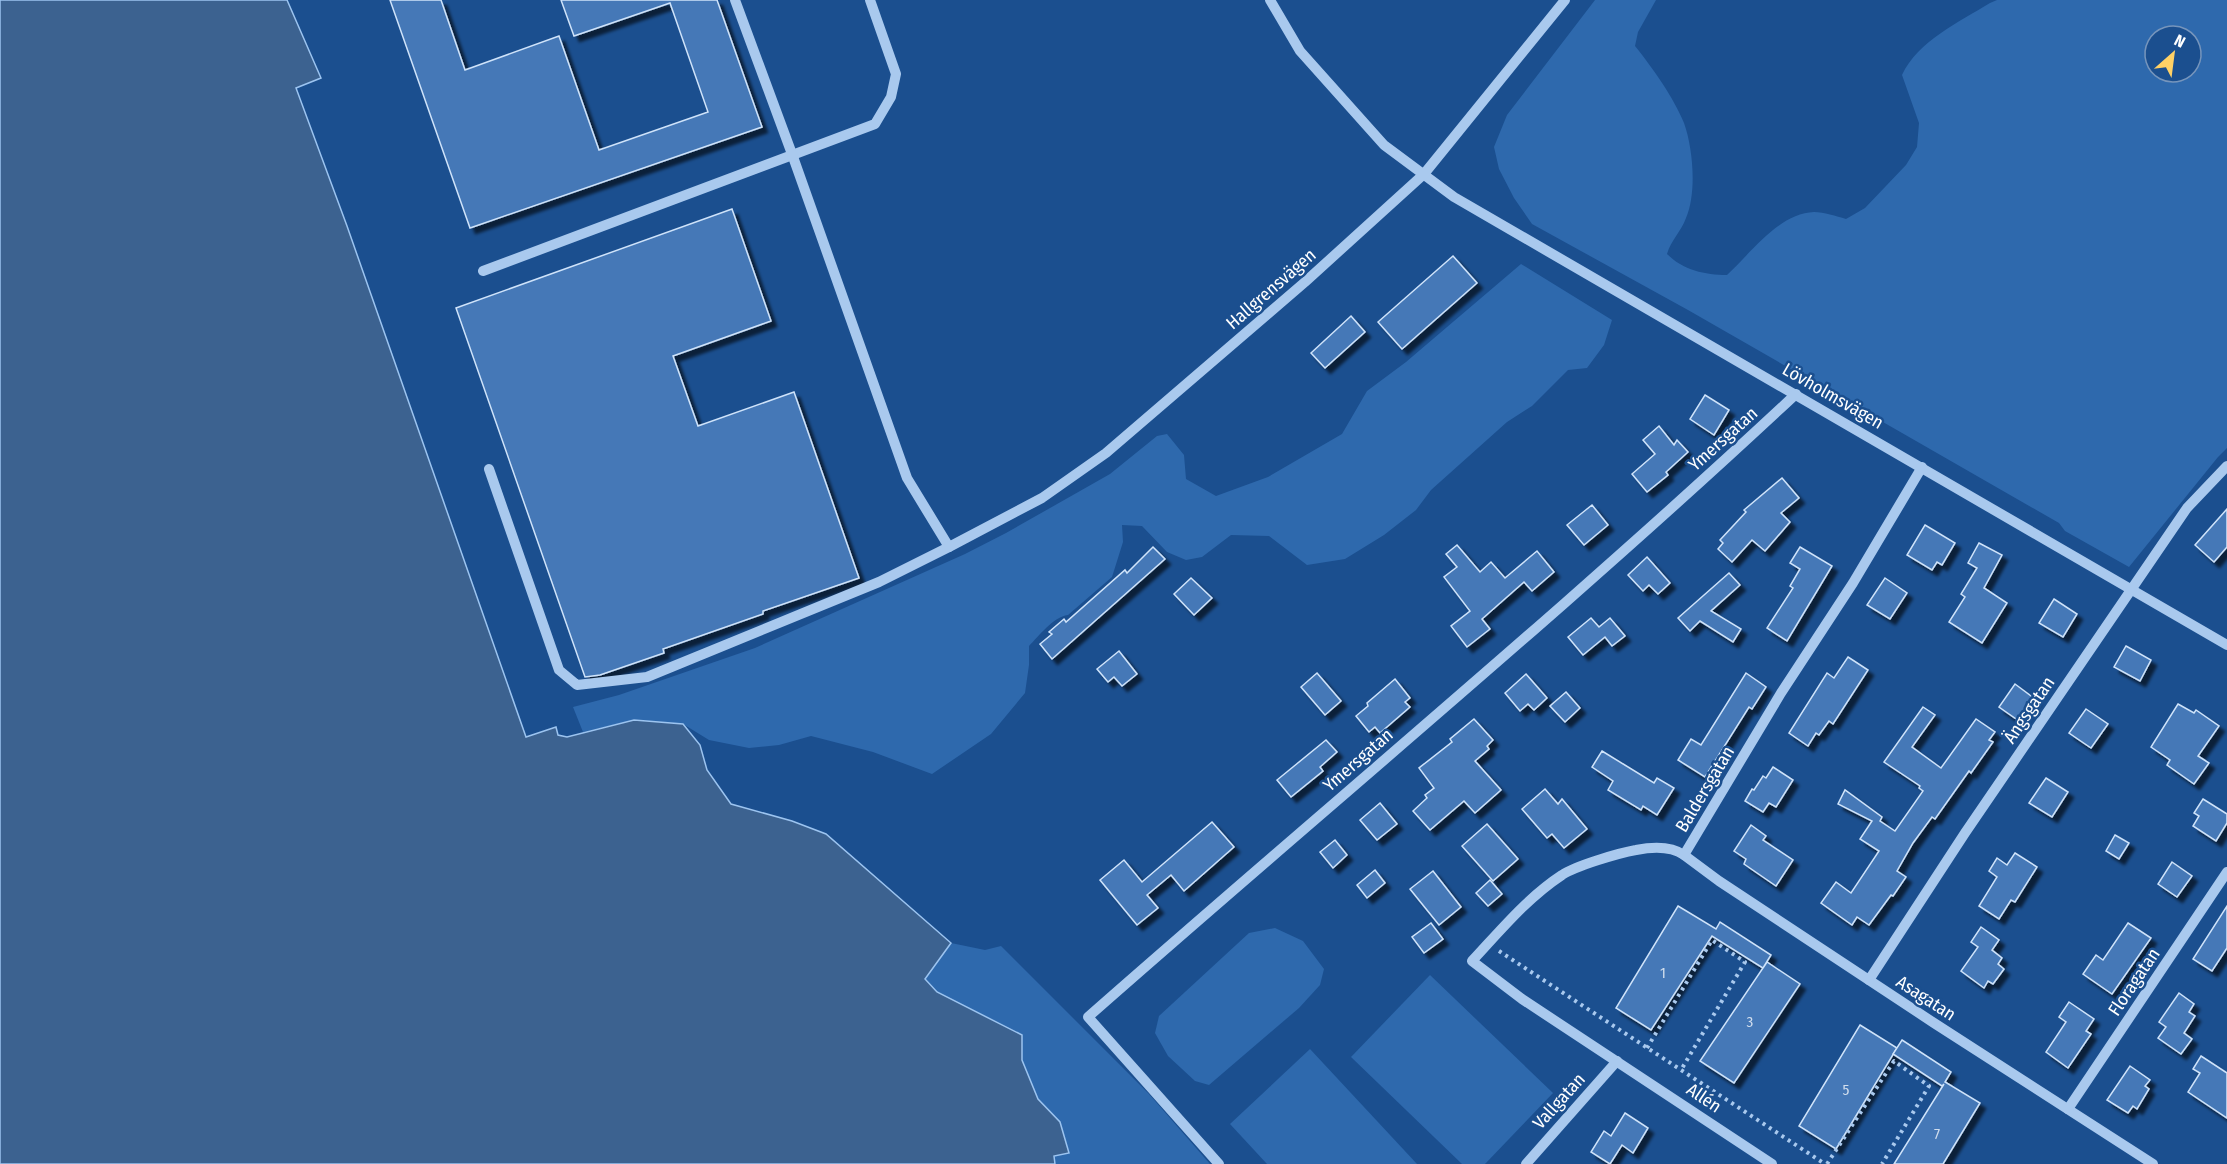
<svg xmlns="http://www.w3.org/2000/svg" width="2227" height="1164" viewBox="0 0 2227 1164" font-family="'Fira Sans Condensed',sans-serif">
<defs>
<filter id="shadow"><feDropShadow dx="5.5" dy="5.5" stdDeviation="1.5" flood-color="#0009"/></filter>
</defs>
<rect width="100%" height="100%" fill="#1b4f8f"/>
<g fill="#2e69ad" fill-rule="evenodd">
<path d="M 1595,0 L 1656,0 L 1638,32 L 1635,46 C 1652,67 1674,98 1684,123 C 1693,148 1697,193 1686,218 C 1681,232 1671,240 1667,254 C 1683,270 1705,275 1727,275 C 1750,254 1779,213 1814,212 C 1824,212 1836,216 1846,219 L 1865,208 L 1906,165 L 1917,147 L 1919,123 L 1902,75 C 1918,41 1959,22 1990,3 L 1997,0 L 2227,0 L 2227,448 L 2218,457 L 2129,567 L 2065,531 L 2059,523 L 1688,310 L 1532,224 L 1514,198 L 1499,169 L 1494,147 L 1507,115 ZM 2155,36 L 2191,36 L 2191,72 L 2155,72 Z"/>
<path d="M 1521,264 L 1612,320 L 1604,345 L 1587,368 L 1568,370 L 1532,406 L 1507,422 L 1431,490 L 1416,510 L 1384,535 L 1345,559 L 1307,565 L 1269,536 L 1231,535 L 1202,557 L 1186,560 L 1167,552 L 1142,526 L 1122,525 L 1123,542 L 1112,577 L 1068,615 C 1053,617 1039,636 1029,646 L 1029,665 L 1025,693 L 991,734 L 932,774 L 873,752 L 811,736 L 779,745 L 749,748 L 709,740 L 683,724 L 634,720 L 583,732 L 573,707 L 619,695 L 755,648 L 965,554 L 1006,533 L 1110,474 L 1157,436 L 1167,434 L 1184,455 L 1186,479 L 1216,496 L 1268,477 L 1342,434 L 1367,391 L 1406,362 Z"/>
<polygon points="1275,928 1303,941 1324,969 1320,985 1299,1008 1209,1085 1195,1081 1168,1056 1155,1033 1159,1016 1249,933"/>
<polygon points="951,943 985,950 1001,946 1149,1094 1210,1164 1055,1164 1054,1156 1069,1152 1060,1122 1038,1099 1022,1060 1022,1035 937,992 924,979"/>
<polygon points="1430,975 1553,1093 1485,1164 1462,1164 1351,1057"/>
<polygon points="1310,1049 1417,1164 1267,1164 1230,1124"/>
</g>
<polygon fill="#3c6290" stroke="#9cc4f0" stroke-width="1.5" points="0,0 287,0 321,78 296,88 347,226 526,737 556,727 558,735 567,737 634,720 683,724 700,745 707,770 731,804 792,821 826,834 951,943 925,979 937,992 1022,1035 1022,1060 1038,1099 1060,1122 1069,1153 1054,1156 1055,1164 0,1164"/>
<g fill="#4478b7" stroke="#cfe3fa" stroke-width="1.5" filter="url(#shadow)">
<polygon points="390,0 441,0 465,70 559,36 599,150 708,112 670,3 574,36 561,0 717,0 762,127 470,228"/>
<polygon points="732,209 771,321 673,356 698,426 794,392 859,578 763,611 763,614 663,649 664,653 600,675 585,677 456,308"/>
<polygon points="1453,256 1477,283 1402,349 1378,322"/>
<polygon points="1351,316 1365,332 1325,368 1311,353"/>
<polygon points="1705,395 1729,410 1714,435 1690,419"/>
<polygon points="1659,426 1674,445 1677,440 1688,452 1666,472 1668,475 1647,492 1632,474 1655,454 1643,440"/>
<polygon points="1782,478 1799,498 1781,513 1790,522 1765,551 1752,540 1732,562 1718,549 1723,543 1720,540 1746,512 1744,510"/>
<polygon points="1592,505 1608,525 1584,545 1567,525"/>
<polygon points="2227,509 2227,547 2214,562 2195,545"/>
<polygon points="1925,525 1955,543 1942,565 1937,562 1932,570 1907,555"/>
<polygon points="1979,543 2002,555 1984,588 2007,603 1982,643 1949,622 1965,597 1961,594 1977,568 1968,563"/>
<polygon points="1457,545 1480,572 1491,562 1505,578 1537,551 1554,572 1532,591 1524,582 1482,619 1490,629 1467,647 1451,626 1470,611 1444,577 1457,567 1446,554"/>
<polygon points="1153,547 1165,559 1052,659 1040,644 1052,634 1049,632 1064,619 1066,622 1125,570 1127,573"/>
<polygon points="1800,547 1832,566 1787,641 1767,628 1793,588 1790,586 1800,569 1790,563"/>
<polygon points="1647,557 1670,583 1658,594 1649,585 1643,591 1628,575"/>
<polygon points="1729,573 1740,585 1711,611 1741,629 1733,642 1700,621 1690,631 1678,618"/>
<polygon points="1191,578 1212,598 1194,615 1174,594"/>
<polygon points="1885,578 1907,593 1890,619 1867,605"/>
<polygon points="2054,599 2077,614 2063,637 2039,623"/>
<polygon points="1591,618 1599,627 1610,618 1625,636 1612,646 1605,637 1583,655 1568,637"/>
<polygon points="2126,646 2151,660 2140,681 2114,667"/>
<polygon points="1119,651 1137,674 1122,686 1114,677 1108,682 1097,669"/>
<polygon points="1848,657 1868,670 1833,724 1829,721 1819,735 1816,733 1808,746 1789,733 1827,673 1834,678"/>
<polygon points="1317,673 1341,701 1325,715 1301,687"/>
<polygon points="1746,673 1766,687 1752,709 1749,707 1705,777 1678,760 1691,739 1701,745"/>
<polygon points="1526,674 1547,698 1534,710 1528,704 1520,711 1505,693"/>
<polygon points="1395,679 1410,698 1405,702 1410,707 1380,733 1375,727 1369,732 1356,716 1368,706 1367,703"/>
<polygon points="2015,684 2035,699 2019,721 1999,707"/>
<polygon points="1566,692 1580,708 1565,722 1550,706"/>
<polygon points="2178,704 2194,713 2196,710 2219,726 2198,756 2209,763 2194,784 2167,765 2170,760 2151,747"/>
<polygon points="1923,707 1935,715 1912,747 1941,768 1976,719 1995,732 1989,740 1993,742 1971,773 1969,771 1935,819 1932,817 1913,843 1897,871 1906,877 1893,896 1891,895 1869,925 1857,917 1852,925 1821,903 1836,882 1851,893 1879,851 1860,839 1872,821 1838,804 1845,790 1882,817 1880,821 1895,831 1923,791 1919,788 1920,786 1884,762"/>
<polygon points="2086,709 2108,724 2091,748 2069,733"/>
<polygon points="1474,719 1493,740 1487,746 1489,749 1475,761 1501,790 1475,813 1464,801 1430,830 1413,811 1427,798 1425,795 1434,788 1419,768 1452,742 1450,739"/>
<polygon points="1326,740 1337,752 1320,767 1323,771 1291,797 1277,780"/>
<polygon points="1602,751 1654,783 1657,778 1674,788 1657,815 1643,806 1641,810 1608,790 1613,781 1592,767"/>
<polygon points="1773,767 1793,780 1776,807 1769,803 1763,812 1745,801 1752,789 1754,790 1763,776 1766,778"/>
<polygon points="2046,778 2068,792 2052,817 2029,803"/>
<polygon points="1545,789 1558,804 1562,799 1587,829 1564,848 1552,834 1547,838 1522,809"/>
<polygon points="2203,799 2227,814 2227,823 2216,841 2193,826 2199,816 2194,813"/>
<polygon points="1380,803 1397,824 1377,840 1360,820"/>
<polygon points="1212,822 1234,847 1184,891 1171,875 1147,895 1158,908 1137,925 1100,880 1124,860 1142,882"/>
<polygon points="1487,824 1518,859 1493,881 1462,846"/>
<polygon points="1751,825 1766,836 1763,840 1793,860 1776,886 1744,864 1746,859 1734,851"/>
<polygon points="2115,835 2129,843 2119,859 2106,851"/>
<polygon points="1335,840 1347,855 1333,868 1320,852"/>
<polygon points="2015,853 2037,867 2015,902 2011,900 1999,919 1979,906 1997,877 1989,871 1997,858 2007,865"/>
<polygon points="2172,862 2192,876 2177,897 2158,884"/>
<polygon points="1375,870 1385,883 1367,898 1357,885"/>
<polygon points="1433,871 1461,907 1439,925 1410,889"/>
<polygon points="1490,880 1502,894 1488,906 1476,893"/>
<polygon points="1678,906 1716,929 1720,922 1771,955 1763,968 1767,962 1800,984 1734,1083 1700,1061 1763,968 1712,936 1651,1030 1616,1008"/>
<polygon points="2227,906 2227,948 2212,971 2193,959"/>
<polygon points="1431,923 1443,939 1424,953 1412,937"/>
<polygon points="2128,923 2151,938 2112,994 2083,974 2096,955 2103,960"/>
<polygon points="1981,927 1999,940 1992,950 2002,958 1998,964 2004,969 1993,984 1988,981 1984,988 1961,971 1978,947 1971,942"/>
<polygon points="2179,993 2194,1004 2189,1012 2195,1016 2184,1033 2192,1039 2181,1054 2158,1038 2166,1027 2159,1022"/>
<polygon points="2069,1002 2094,1019 2086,1031 2091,1034 2068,1068 2046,1052 2066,1022 2059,1017"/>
<polygon points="1860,1025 1897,1048 1836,1149 1799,1126"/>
<polygon points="1902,1040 1951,1072 1945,1082 1980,1103 1943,1164 1894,1164 1944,1084 1942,1086 1893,1054"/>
<polygon points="2201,1056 2227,1073 2227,1118 2188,1092 2200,1073 2193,1069"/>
<polygon points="2130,1066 2150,1080 2145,1086 2149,1089 2137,1109 2133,1106 2128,1113 2107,1100"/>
<polygon points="1625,1113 1648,1128 1633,1153 1622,1145 1610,1164 1591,1152 1604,1131 1611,1136"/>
</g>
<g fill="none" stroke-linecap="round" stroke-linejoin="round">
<g stroke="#a9c9ee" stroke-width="4" stroke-dasharray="3 4.5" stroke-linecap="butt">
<polyline points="1499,951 1825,1164"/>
<polyline points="1647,1048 1712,940 1745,962 1681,1070"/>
<polyline points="1827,1164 1894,1061 1929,1086 1882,1164"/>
</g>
<g stroke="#a9c9ee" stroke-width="10">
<polyline points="1270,0 1300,51 1384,145 1454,197 2227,645"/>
<polyline points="483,271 875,124 891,97 896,74 870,0"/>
<polyline points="489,469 559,670 577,685 647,677 879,582 949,547 907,478 792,154 735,0"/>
<polyline points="949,547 1042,498 1106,453 1305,282 1424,174 1565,0"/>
<polyline points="1684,855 1719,881 1934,1023 2153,1164"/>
<polyline points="1869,980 1965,833 2187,508 2227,466"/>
<polyline points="2068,1109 2227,872"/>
<path d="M 1219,1164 L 1088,1017 C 1324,809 1566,609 1796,394"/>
<polyline points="1526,1164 1617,1061"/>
<path d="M 1772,1164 L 1522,999 L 1472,961 C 1500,931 1527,898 1562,875 C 1575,866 1619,853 1636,850 C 1651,847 1671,846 1684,855 L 1781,693 L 1853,583 L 1922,467"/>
</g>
</g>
<g text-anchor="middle" stroke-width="5" stroke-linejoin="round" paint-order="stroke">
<g font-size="15" fill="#d0dded">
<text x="1663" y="978">1</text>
<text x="1750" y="1027">3</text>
<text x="1846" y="1095">5</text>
<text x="1937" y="1139">7</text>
</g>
<g font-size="18" fill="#fff" stroke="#1b4f8f">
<text transform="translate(1271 289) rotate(-41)" y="6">Hallgrensvägen</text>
<text transform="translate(1833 396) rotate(30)" y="6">Lövholmsvägen</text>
<text transform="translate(1723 439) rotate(-42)" y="6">Ymersgatan</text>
<text transform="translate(2029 710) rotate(-56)" y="6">Ängsgatan</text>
<text transform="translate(1358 760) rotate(-41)" y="6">Ymersgatan</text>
<text transform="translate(1705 789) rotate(-59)" y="6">Baldersgatan</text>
<text transform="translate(2134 982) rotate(-56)" y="6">Floragatan</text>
<text transform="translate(1926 998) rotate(33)" y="6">Asagatan</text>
<text transform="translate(1704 1098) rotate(34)" y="6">Allén</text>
<text transform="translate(1559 1101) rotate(-48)" y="6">Vallgatan</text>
</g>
</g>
<g transform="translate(2173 54) rotate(28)"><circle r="28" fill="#1b4f8f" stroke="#7695bc" stroke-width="1.5"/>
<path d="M0-4.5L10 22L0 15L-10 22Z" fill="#ffd166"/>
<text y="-9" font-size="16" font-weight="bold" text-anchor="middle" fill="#ffffff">N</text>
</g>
</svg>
